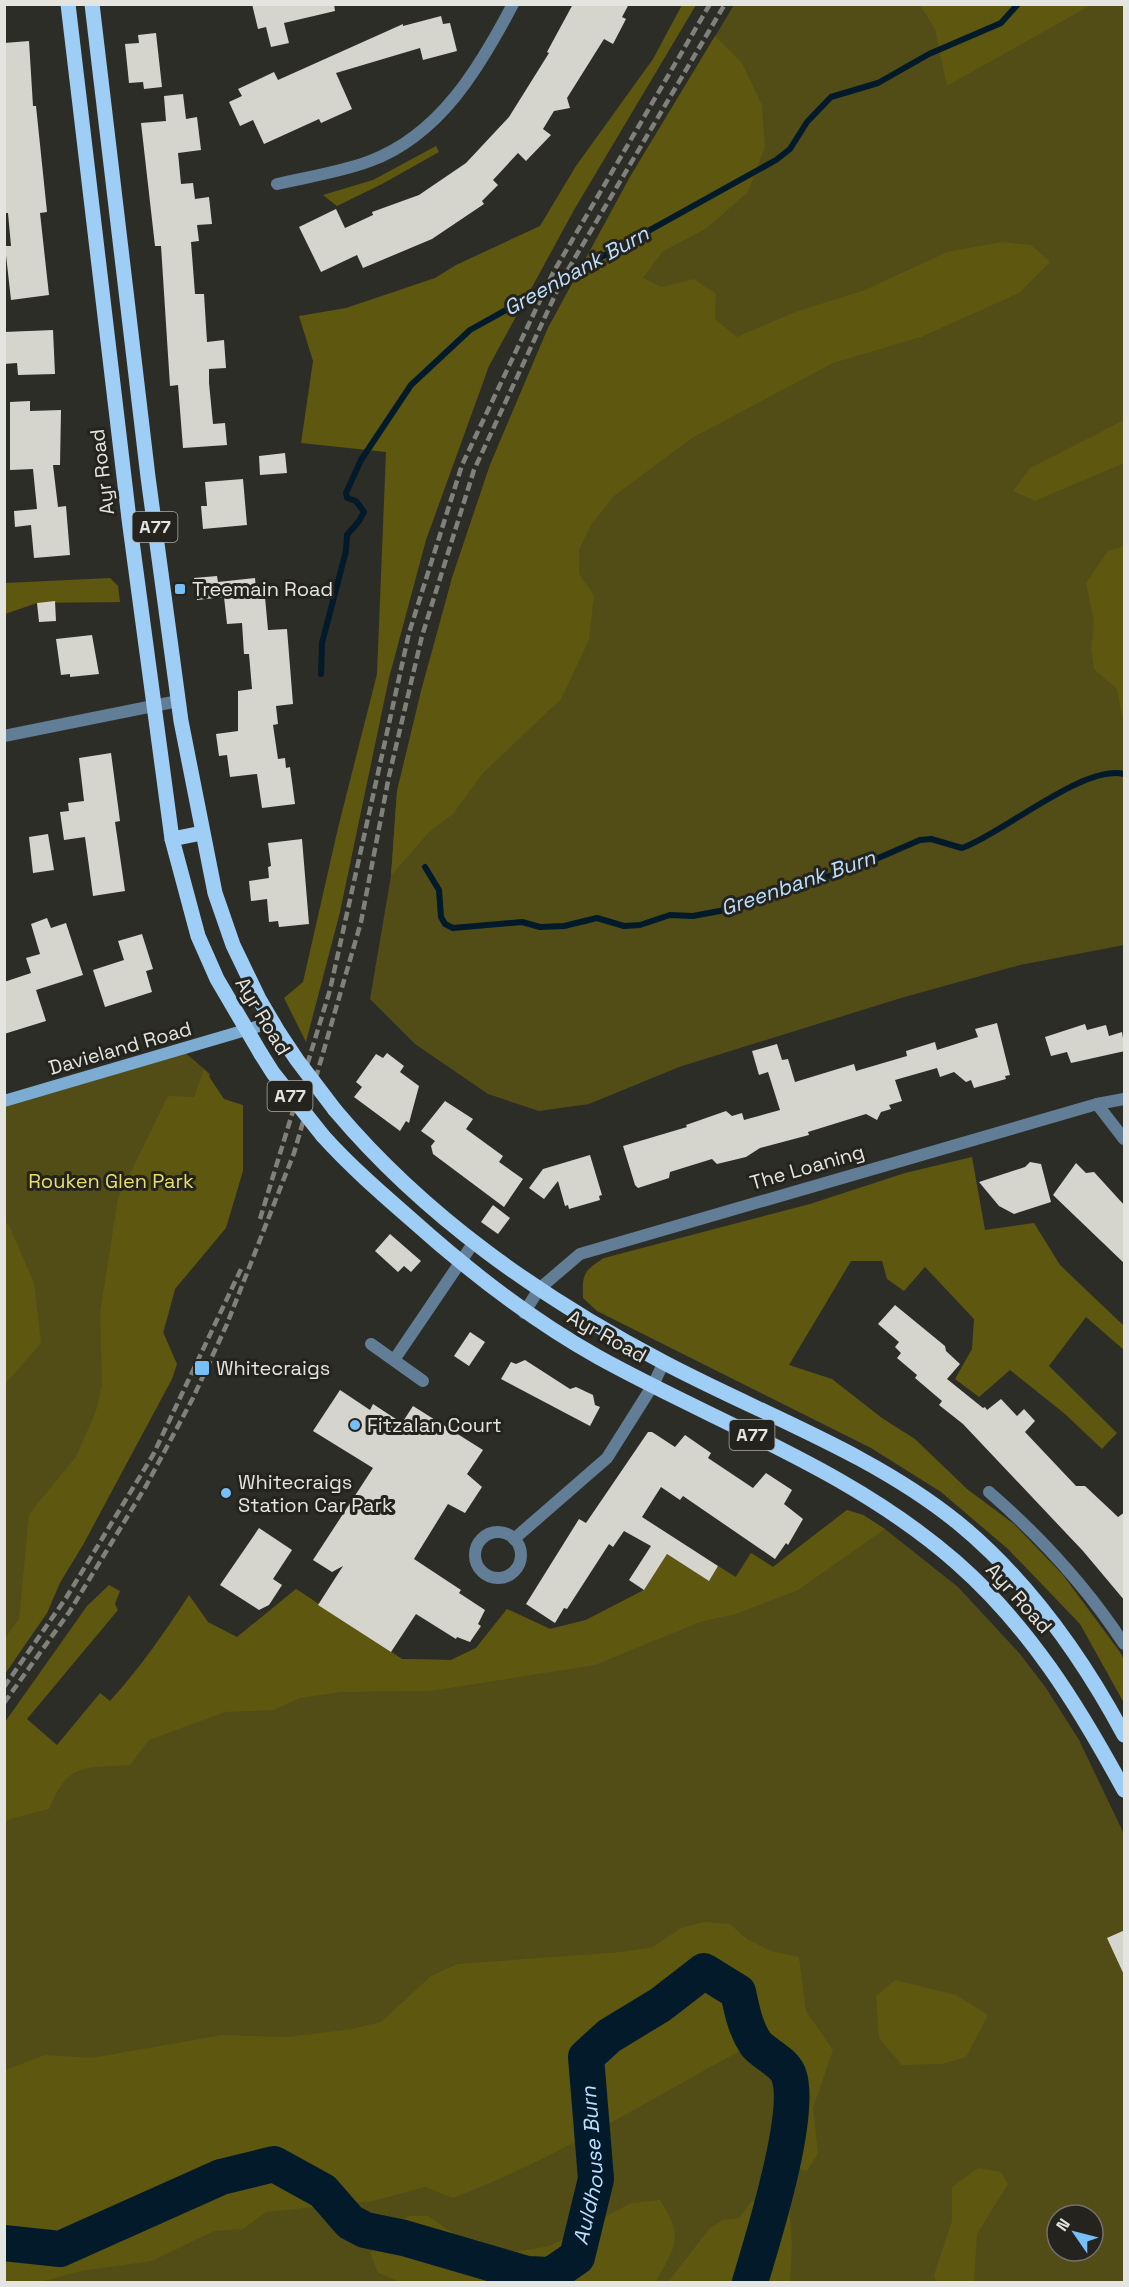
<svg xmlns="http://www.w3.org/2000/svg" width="1129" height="2287" viewBox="0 0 1129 2287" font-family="'Space Grotesk',sans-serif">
<rect width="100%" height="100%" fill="#2d2d28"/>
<g fill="#524d16" fill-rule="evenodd">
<polygon points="734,5 1124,5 1124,945 1020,965 901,998 679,1067 589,1104 539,1111 488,1094 415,1044 370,999 391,876 397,791 452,578 490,465 548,328 630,177"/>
<polygon points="182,1050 210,1074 175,1289 154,1368 47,1613 5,1668 5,1101"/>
<path d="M 847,1510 L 863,1515 L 885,1529 L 958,1587 L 1020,1654 L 1046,1688 L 1079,1740 L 1124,1834 L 1124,2282 L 5,2282 L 4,1794 L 237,1638 L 296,1589 L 402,1659 L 451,1660 L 476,1648 L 507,1609 L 550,1629 L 586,1620 L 644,1590 L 667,1554 L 708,1581 L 718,1566 L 735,1578 L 751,1553 L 773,1567 ZM 1057,2215 L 1093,2215 L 1093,2251 L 1057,2251 Z"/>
</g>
<g fill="#5d570f">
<polygon points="682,5 696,5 574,210 489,366 426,540 389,678 340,912 306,1042 284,998 303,982 338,828 377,674 386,452 301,443 313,361 299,316 346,308 435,278 456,265 540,226 576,166 653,59"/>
<polygon points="920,5 1091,5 947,86 935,29"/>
<polygon points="715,36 742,63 762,105 765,147 748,192 707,228 662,252 643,278 662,287 694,279 716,294 715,319 737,337 795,312 865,290 947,252 1001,242 1031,245 1050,262 1019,293 921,337 833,363 692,438 614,496 591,525 579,550 579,574 594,595 589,640 561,699 483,773 453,814 429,832 391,876 397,791 421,691 452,578 490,465 548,328 630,177"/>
<polygon points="436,146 439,152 382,184 337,206 323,195 373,180"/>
<polygon points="1124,420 1124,463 1035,501 1013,491 1030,468"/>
<polygon points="1124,546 1124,725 1117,689 1094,669 1091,649 1094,622 1086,583 1108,551"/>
<polygon points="110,578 118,586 120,602 37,603 5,614 5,583"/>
<polygon points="204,1069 224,1099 243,1105 243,1171 226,1228 175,1289 163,1332 177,1364 172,1379 83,1545 58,1586 47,1613 5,1674 5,1638 19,1619 29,1514 76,1457 96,1411 102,1385 100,1313 118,1198 168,1096 194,1097"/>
<path d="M 972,1157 L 985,1230 L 1034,1223 L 1060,1265 L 1124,1326 L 1124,1350 L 1086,1317 L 1049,1366 L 1117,1433 L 1102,1449 L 1065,1414 L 1010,1370 L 979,1397 L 955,1379 L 972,1349 L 974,1319 L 925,1267 L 904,1291 L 887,1279 L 882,1261 L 851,1261 L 789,1365 L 832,1379 L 882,1418 L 915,1439 L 967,1489 L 1014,1524 L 1063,1575 L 1120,1652 L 1124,1660 L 1124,1703 L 1080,1624 L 1008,1549 L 941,1492 L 871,1448 L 597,1311 L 583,1298 C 582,1273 584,1271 604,1258 L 810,1204 L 905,1173 Z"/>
<polygon points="5,1222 9,1225 34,1283 41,1343 5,1384"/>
<path d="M 847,1510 L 863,1515 L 885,1529 L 798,1590 L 736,1614 L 700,1622 L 595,1665 L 430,1691 L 341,1692 L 300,1698 L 274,1710 L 225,1712 L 149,1740 L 130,1765 C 85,1768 68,1762 49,1809 L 10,1819 L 5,1823 L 5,1722 L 87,1606 L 109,1585 L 120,1591 L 115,1604 L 118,1610 L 27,1719 L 57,1745 L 100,1693 L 110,1701 C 140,1668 165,1632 189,1595 L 208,1622 L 237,1637 L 296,1589 L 402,1659 L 451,1660 L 476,1648 L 507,1609 L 550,1629 L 586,1620 L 644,1590 L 667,1554 L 709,1581 L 718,1566 L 736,1577 L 751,1553 L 773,1567 Z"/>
<path d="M 704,1922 L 730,1924 L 747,1939 L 771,1951 L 799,1957 L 806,2011 L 833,2050 L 813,2108 L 818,2153 L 807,2171 L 767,2163 L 783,2081 L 742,2050 C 646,2101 554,2160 453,2198 L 425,2187 L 373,2201 L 266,2212 L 243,2229 L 214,2231 L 152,2261 L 81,2271 L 40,2282 L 5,2282 L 5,2070 L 45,2055 L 91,2058 L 222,2035 L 288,2037 L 352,2029 L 381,2022 L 431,1976 L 457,1964 L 622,1952 L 653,1947 L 681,1928 Z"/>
<polygon points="895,1980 956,1995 988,2015 966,2057 942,2064 902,2065 879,2038 876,1996"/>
<polygon points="978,2168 1001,2172 1008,2184 977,2234 974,2282 936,2282 934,2275 952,2221 952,2187"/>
<path d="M 660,2200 C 685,2239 675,2245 656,2282 L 401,2282 L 378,2273 L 370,2253 L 408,2216 L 428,2216 L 460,2238 L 479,2240 L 496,2255 L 550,2246 L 631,2203 Z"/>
<polygon points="752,2201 789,2202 792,2244 790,2282 668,2282 710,2228 723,2220 739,2218"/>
</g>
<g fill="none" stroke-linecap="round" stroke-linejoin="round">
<g stroke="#031a2b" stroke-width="6">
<polyline points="321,674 322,643 346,551 347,535 359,521 364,512 356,501 347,498 346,493 361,460 411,385 470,330 776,160 790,149 807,122 831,97 878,83 929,54 1001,23 1018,4"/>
<path d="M 425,867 L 439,890 L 441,917 L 445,924 L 453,928 L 522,922 L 540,927 L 564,926 L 597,918 L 624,926 L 640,925 L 670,915 L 693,916 L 741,907 L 869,862 L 920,840 L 931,839 L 962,848 C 1002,834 1084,764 1124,774"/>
</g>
<path stroke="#031a2b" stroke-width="36" id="s1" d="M 4,2243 L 60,2249 L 221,2177 L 274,2164 L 323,2191 L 350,2222 L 365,2230 L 404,2238 L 527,2274 L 551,2275 L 577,2257 L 596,2179 L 586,2057 L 609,2036 L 660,2005 L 704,1971 L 738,1992 C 742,2010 745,2028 756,2044 C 765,2055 785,2062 789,2076 C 802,2115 763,2239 750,2282"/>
</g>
<g fill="#d5d5ce">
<polygon points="252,4 334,4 335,11 284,23 289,43 271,47 266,27 258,29"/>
<polygon points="573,4 629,4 622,17 626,19 613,44 604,39 567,98 570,108 554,111 543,129 551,135 526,161 518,153 493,180 498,185 482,201 484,204 432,239 363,268 357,255 321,272 299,227 336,209 345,228 373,215 372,212 419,195 466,163 509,117 549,53 547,52"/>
<polygon points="441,16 443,24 450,23 457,51 423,60 420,48 336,73 352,109 321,123 319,119 264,144 253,120 240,126 229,102 242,96 238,89 274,72 278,80 403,24 403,26"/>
<polygon points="156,33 162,87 144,89 143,82 129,83 125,44 139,43 138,35"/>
<polygon points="29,41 33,106 36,106 47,212 40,213 49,295 11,300 5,246 11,246 8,213 4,213 4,43"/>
<polygon points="183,94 186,119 197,117 201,150 178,153 181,184 193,183 195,199 209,197 212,224 197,225 199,241 191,242 195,294 204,294 207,342 224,340 226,368 209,369 209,383 213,424 225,423 227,445 183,448 178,385 170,386 161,246 155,246 141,123 166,121 164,96"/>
<polygon points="53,330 55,374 18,375 17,363 4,364 4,332"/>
<polygon points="30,401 30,411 61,410 60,465 53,465 58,507 66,506 70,555 34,558 31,525 15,527 14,511 37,509 33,469 10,470 10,402"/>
<polygon points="285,453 287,473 260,475 259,456"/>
<polygon points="243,479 247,525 203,529 201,506 207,506 205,482"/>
<polygon points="217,576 218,582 255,578 257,598 265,597 268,630 287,629 293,704 276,706 278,724 273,725 278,759 285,758 286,768 290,767 295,804 262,808 257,774 230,777 227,755 219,756 216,734 238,731 238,691 252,689 249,654 244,654 242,623 227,624 224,597 197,600 194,578"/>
<polygon points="55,601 56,621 39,622 37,603"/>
<polygon points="92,635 99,674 70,677 70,674 61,675 56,639"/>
<polygon points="111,753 120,821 115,822 125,891 93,896 85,837 64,840 60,812 69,811 68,803 84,801 79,758"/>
<polygon points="48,834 54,870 33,873 29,837"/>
<polygon points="302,839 309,924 279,927 278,921 269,922 267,899 251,901 249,881 269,878 268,867 271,866 268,843"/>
<polygon points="47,918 51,928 66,923 83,975 36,990 46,1021 4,1034 4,982 31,973 26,958 40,954 31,924"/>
<polygon points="142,934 153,969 146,971 152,992 105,1007 93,970 124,960 118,941"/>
<polygon points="997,1023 1010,1075 1005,1076 1006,1079 974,1088 971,1080 966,1082 954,1072 940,1077 937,1068 895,1080 902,1101 889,1105 891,1109 881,1112 877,1120 866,1114 808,1132 809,1135 760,1148 746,1157 717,1164 712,1159 670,1172 669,1178 638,1188 635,1185 623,1146 687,1127 686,1125 726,1111 732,1116 742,1113 744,1120 780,1110 768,1072 759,1075 752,1051 777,1044 782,1060 788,1059 795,1082 854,1064 856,1071 907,1056 906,1051 935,1042 937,1050 978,1037 975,1029"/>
<polygon points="1085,1024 1087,1030 1106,1025 1109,1036 1122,1032 1125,1051 1071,1063 1067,1052 1051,1056 1045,1037"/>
<polygon points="387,1053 404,1066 400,1072 419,1086 409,1123 406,1121 400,1131 354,1097 362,1087 356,1082 376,1054 383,1058"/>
<polygon points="445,1101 473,1119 466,1129 503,1156 499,1162 523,1179 504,1207 433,1154 431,1146 435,1141 421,1131"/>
<polygon points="590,1155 602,1195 599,1196 600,1200 569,1209 568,1205 565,1206 558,1181 544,1199 529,1188 543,1169"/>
<polygon points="1030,1162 1041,1164 1051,1202 1014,1214 999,1206 979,1182 1025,1167"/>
<polygon points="1076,1163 1086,1173 1094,1172 1125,1206 1125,1264 1053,1195"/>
<polygon points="493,1205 510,1218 498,1234 481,1222"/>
<polygon points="390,1234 421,1261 411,1272 404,1266 398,1272 375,1251"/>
<polygon points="895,1305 945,1346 946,1351 960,1364 947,1379 983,1408 985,1407 987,1410 1001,1399 1017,1416 1024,1409 1035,1421 1025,1432 1076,1486 1085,1486 1118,1517 1125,1512 1125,1601 1083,1551 963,1424 939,1405 942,1401 915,1378 917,1375 897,1358 901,1353 895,1347 899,1342 878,1324"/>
<polygon points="470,1332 485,1342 469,1366 454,1356"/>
<polygon points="525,1360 570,1389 576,1387 593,1395 595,1405 600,1407 590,1426 501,1379 511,1362 516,1364"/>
<polygon points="340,1390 370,1410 373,1404 402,1423 413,1406 483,1450 467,1474 482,1487 465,1513 448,1504 414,1559 461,1590 459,1593 485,1610 478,1624 481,1626 470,1642 457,1637 456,1639 416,1614 391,1652 318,1605 343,1566 332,1572 313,1560 373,1468 313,1431"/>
<polygon points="648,1432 652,1432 675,1447 685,1435 711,1453 708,1458 753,1488 766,1473 792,1490 784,1504 803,1519 788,1545 786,1543 775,1559 683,1496 680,1500 661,1487 642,1517 718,1566 709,1581 667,1554 644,1590 629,1580 651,1546 624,1531 613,1547 609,1544 567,1609 564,1608 555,1623 526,1604 579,1519 586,1523"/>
<polygon points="259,1528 292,1550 273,1579 282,1585 269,1605 259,1610 220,1585"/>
<polygon points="1125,1930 1125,1977 1107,1938"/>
</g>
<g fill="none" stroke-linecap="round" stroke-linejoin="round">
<g stroke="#617e96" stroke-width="12">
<path d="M 277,184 C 307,177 341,172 370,161 C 440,135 480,67 513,4"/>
<polyline points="4,736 178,701"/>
<polyline points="1097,1104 1124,1139"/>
<polyline points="524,1313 539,1289 580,1254 1097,1104 1124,1099"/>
<polyline points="371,1344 423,1381"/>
<polyline points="394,1360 474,1242"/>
<path d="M 989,1492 C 1041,1537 1086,1586 1124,1644"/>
<circle cx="498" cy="1555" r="23"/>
<polyline points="514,1539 607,1458 653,1385 664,1362"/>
</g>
<polyline stroke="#7dacd2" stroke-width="12" points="4,1101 273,1022"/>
<g stroke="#9ecef5" stroke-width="15">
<polyline points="68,4 129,519 172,839 198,936 217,979 261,1054"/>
<polyline points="92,4 148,477 181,721 215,893 233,945 259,999 279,1033"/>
<polyline points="172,839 202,833"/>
<path d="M 335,1110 C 425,1217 540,1297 663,1362 C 761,1414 870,1452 957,1522 C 1028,1580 1081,1655 1124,1735"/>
<path d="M 323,1136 C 350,1166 381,1193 412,1220 C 470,1272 530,1319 598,1357 C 719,1424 851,1470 956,1562 C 1029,1626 1078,1705 1124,1790"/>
</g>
<g stroke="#81817c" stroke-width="4.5" stroke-dasharray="9 4.5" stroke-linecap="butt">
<polyline points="260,1219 330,990 409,633 462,465 553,273 710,4"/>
<polyline points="4,1687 66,1598 153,1455 242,1267"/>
<polyline points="4,1703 70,1611 146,1486 193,1398 227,1324 294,1153 361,922 389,776 422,636 474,470 563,278 725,4"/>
</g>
<g stroke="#9ecef5" stroke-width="15">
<polyline points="279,1033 297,1060 335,1110"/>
<polyline points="261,1054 273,1073 323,1136"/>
</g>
</g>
<g fill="#77bff7" stroke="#24231e" stroke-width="2">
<rect x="174" y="583" width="12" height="12" rx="3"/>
<rect x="194" y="1360" width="16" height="16" rx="3"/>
<circle cx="355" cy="1425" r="6"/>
<circle cx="226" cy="1493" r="6"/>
</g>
<g text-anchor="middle" stroke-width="6" stroke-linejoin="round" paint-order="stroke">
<g fill="#24231e" stroke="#aaaaa6" stroke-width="1.5">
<rect x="132.5" y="512" width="45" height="30" rx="4.5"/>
<rect x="267.5" y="1081" width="45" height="30" rx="4.5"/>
<rect x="729.5" y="1420" width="45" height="30" rx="4.5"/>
</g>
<g font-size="18" font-weight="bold" fill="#e4e4e0">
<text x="155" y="533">A77</text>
<text x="290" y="1102">A77</text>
<text x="752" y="1441">A77</text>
</g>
<g font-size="20" fill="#e4e4e0" stroke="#24231e">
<text transform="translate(102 472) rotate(-97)" y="7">Ayr Road</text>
<text transform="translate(263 1016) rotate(59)" y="7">Ayr Road</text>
<text transform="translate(120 1048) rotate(-16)" y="7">Davieland Road</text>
<text transform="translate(807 1167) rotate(-16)" y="7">The Loaning</text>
<text transform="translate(607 1336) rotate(29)" y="7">Ayr Road</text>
<text transform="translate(1019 1598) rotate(48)" y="7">Ayr Road</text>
</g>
<g font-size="20" fill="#e4e4e0" stroke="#24231e" text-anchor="start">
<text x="192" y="596">Treemain Road</text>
<text x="216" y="1375">Whitecraigs</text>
<text x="367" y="1432">Fitzalan Court</text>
<text x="238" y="1489">Whitecraigs<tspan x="238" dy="23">Station Car Park</tspan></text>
</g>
<g font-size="20" fill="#e9df68" stroke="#24231e">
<text x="111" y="1188">Rouken Glen Park</text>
</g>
<g font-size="21" font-style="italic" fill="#bce0fe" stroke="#24231e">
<text transform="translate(576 271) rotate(-29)" y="7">Greenbank Burn</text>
<text transform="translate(798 883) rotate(-19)" y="7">Greenbank Burn</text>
<text dy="7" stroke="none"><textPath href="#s1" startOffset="718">Auldhouse Burn</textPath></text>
</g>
</g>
<rect width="1129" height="2287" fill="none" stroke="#e4e4e0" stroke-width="12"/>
<g transform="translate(1075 2233) rotate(305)"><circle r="28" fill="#24231e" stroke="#71706c" stroke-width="1.5"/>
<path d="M0-4.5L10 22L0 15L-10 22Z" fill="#77bff7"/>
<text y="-9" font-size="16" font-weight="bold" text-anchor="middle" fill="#e4e4e0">N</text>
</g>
</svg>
